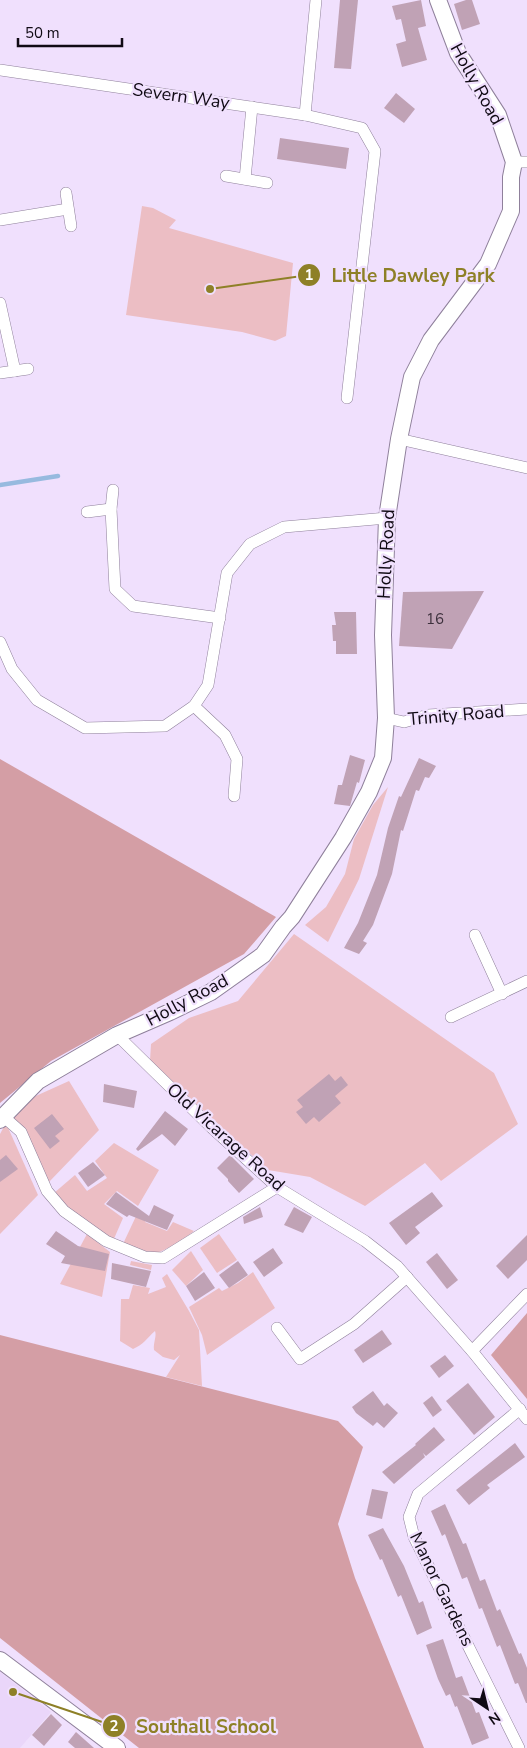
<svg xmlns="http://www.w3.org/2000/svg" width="527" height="1748" viewBox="0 0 527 1748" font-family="'Nunito Sans',sans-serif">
<rect width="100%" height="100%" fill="#f0e0fd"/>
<polygon fill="#ead6fa" points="0,1672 51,1712 20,1748 0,1748"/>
<g fill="#ecbec4">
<polygon points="142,206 153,208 176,220 169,228 293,263 286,336 275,341 242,332 126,315"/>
<polygon points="388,787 359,879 328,942 305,925 326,907 345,874 354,839 373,805"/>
<polygon points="294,934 494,1073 518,1124 441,1181 425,1163 365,1206 310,1177 268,1170 150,1061 151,1044 189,1018 238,1001"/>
<polygon points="69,1081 99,1130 49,1182 25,1131 10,1117 18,1104"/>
<polygon points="6,1123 38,1195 0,1234 0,1134"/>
<polygon points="114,1143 159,1170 138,1206 117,1191 104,1204 123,1218 113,1241 73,1213 54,1193 75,1175 87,1191 107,1178 95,1161"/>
<path d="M 138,1212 L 147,1216 L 145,1222 L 167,1231 L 173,1222 L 194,1231 C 183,1240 159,1256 144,1255 C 137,1254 128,1249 122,1246 Z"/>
<polygon points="87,1234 110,1252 102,1297 60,1284"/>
<polygon points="219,1234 237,1260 217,1273 200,1248"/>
<polygon points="191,1251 203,1270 186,1286 172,1270"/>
<polygon points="131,1261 152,1265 151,1270 130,1265"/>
<polygon points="253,1272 275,1308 207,1355 202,1335 189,1307 219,1288 222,1291 238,1283"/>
<path d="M 167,1274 L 189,1311 L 199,1330 L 202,1386 L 166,1377 L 180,1355 L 174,1360 L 163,1357 L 154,1350 C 153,1343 157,1336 155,1331 C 147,1338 143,1345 133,1349 L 120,1341 L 121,1299 L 129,1299 L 133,1285 L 150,1288 L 148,1294 L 166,1287 L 162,1278 Z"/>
</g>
<g fill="#d49ea5">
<polygon points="0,759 276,917 244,954 51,1061 0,1103"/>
<polygon points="527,1313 527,1399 491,1355"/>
<polygon points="0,1335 338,1421 363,1447 338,1524 355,1578 424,1748 139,1748 0,1638"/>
</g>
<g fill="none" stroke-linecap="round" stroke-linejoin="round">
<polyline stroke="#97badf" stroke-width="4.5" points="0,485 58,476"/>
</g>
<g fill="#c0a2b5">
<polygon points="340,0 358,0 351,69 334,68"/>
<polygon points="421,0 426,26 418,28 427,60 402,67 396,44 406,41 401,19 396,20 392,6"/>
<polygon points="466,0 472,0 480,24 462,30 454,4"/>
<polygon points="396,93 415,109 404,123 384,108"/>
<polygon points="280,138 349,148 346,169 277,159"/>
<polygon points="484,591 452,649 399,646 403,592"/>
<polygon points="334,612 356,612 357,654 336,654 336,641 333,641 332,625 336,625"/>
<polygon points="350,755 365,760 359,783 357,782 350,806 334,804 338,785 342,785"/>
<polygon points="419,758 436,766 429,778 425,777 419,791 416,790 403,831 401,830 392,874 373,925 363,941 367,943 359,954 344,948 358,923 377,875 388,828 399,796 401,797"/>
<polygon points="329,1074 335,1081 341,1076 348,1085 335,1096 341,1103 319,1122 314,1117 306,1124 296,1112 303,1107 297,1100"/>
<polygon points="104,1084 137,1091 134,1108 103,1102"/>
<polygon points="165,1111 188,1129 175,1146 162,1134 138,1151 136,1149"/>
<polygon points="52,1114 64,1129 55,1136 60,1141 50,1149 34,1128"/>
<polygon points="6,1155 18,1169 0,1182 0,1160"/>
<polygon points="230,1155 254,1179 239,1193 228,1181 228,1179 217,1168"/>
<polygon points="93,1162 105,1175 88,1187 78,1173"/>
<polygon points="116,1192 149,1216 154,1205 174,1215 167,1230 129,1215 127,1217 106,1204"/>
<polygon points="432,1192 443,1206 415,1227 420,1233 406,1245 389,1223"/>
<polygon points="260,1207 263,1217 244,1224 243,1217"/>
<polygon points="294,1207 312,1217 303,1233 284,1225"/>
<polygon points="56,1231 78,1246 109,1254 105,1271 61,1263 65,1256 46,1244"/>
<polygon points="527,1235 527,1260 508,1279 496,1266"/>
<polygon points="273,1248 283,1263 264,1277 253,1262"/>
<polygon points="437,1253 458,1280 447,1289 426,1262"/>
<polygon points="238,1261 248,1275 229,1288 219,1275"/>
<polygon points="112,1263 151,1271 146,1287 111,1279"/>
<polygon points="204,1272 215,1288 195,1301 186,1286"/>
<polygon points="382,1330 392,1344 363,1363 354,1350"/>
<polygon points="445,1355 454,1366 439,1378 430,1366"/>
<polygon points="468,1383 495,1417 474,1435 446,1401"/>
<polygon points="373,1391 384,1406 387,1403 398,1413 384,1428 377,1422 373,1426 356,1413 352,1407"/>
<polygon points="432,1396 442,1410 433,1417 423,1403"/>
<polygon points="434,1427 445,1440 426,1456 423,1453 425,1457 394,1484 382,1472 416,1445 415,1444"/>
<polygon points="515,1443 525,1457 487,1485 490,1488 469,1505 456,1490"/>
<polygon points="372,1489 388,1492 382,1519 366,1515"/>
<polygon points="445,1504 463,1544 466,1543 480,1581 485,1579 497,1611 500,1609 519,1654 521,1653 527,1668 527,1703 526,1703 518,1683 515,1684 500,1645 497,1647 482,1608 479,1609 467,1577 462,1579 445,1534 442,1536 431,1511"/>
<polygon points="383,1528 404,1566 419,1603 423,1601 432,1628 417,1635 401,1595 398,1597 382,1559 380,1560 368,1535"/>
<polygon points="443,1639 456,1678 462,1676 476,1713 479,1712 489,1738 472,1745 457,1706 455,1707 450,1694 446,1696 438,1679 426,1645"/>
<polygon points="51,1714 62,1725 44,1746 32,1735"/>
<polygon points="76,1732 94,1748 75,1748 68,1742"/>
</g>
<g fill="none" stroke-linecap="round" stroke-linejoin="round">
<g stroke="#8f809b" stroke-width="12">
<g id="street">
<polyline points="0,70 305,115 362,128 375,151 347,398"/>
<polyline points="305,115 316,0"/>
<polyline points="514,162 527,162"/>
<polyline points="226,176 267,183"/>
<polyline points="245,179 252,107"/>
<polyline points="66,193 71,226"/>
<polyline points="0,220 68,209"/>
<polyline points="0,303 15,371"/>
<polyline points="0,373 28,369"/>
<polyline points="399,439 527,468"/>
<polyline points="113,490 111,509 115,589 133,606 220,618"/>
<polyline points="87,512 111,509"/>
<polyline points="0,642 12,669 37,700 85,728 165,726 194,706 208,685 227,573 250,544 284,527 387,518"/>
<polyline points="194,706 225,735 237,759 234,796"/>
<polyline points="386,718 404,722 428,715 527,709"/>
<polyline points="475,935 502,994"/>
<polyline points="451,1017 527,981"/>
<polyline points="117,1035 212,1128 277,1187 365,1241 397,1266 472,1351 527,1419"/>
<polyline points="3,1116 21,1132 47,1191 64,1211 106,1241 145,1257 163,1258 277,1187"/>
<polyline points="277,1328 300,1359 354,1324 407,1277"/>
<polyline points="472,1351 527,1294"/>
<polyline points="519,1748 414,1537 409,1517 418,1494 520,1409"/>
</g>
</g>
<g stroke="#8f809b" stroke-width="18">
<g id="secondary">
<polyline points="0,1120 38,1081 117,1035 170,1012 211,992 263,955 283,927 292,917 343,838 369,792 383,758 386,718 383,635 387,518 399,439 412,377 431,340 488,264 511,211 511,177 514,162 498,115 458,53 438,0"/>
<polyline points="0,1660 117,1748"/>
</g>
</g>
<use href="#street" stroke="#fff" stroke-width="11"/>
<use href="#secondary" stroke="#fff" stroke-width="16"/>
</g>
<g text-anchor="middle" stroke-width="4.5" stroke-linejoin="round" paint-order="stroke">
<g font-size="15" fill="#3c303c">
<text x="435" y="624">16</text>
</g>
<g font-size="18" fill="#100a14" stroke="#f0e0fd">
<text transform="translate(477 84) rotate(61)" y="6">Holly Road</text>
<text transform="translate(181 96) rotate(8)" y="6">Severn Way</text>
<text transform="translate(386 554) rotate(-87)" y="6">Holly Road</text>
<text transform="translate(456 715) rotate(-5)" y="6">Trinity Road</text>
<text transform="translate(187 1000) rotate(-28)" y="6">Holly Road</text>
<text transform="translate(226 1137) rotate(42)" y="6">Old Vicarage Road</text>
<text transform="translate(442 1589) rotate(64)" y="6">Manor Gardens</text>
</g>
</g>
<path fill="none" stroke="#8e8027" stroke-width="2" d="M210 289L309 275M13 1692L114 1726"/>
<g fill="#8e8027" stroke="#f0e0fd" stroke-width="2">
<circle cx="210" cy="289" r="5"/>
<circle cx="13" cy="1692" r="5"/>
<circle cx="309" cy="275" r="12"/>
<circle cx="114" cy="1726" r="12"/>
</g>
<g font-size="15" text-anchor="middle" font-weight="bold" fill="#fff">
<text x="309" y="280">1</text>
<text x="114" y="1731">2</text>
</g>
<g font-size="19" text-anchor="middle" font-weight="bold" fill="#8e8027" stroke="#f0e0fd" stroke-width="4.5" stroke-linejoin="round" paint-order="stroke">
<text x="413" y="282">Little Dawley Park</text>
<text x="206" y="1733">Southall School</text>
</g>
<g transform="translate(487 1708) rotate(145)" stroke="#f0e0fd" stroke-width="4" paint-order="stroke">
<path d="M0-4L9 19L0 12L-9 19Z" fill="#100a14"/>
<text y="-8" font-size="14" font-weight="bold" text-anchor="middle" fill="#100a14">N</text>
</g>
<path d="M18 38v8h104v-8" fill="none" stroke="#100a14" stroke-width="2.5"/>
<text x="25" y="38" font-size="15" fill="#100a14" stroke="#f0e0fd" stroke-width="4" paint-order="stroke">50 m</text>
</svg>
